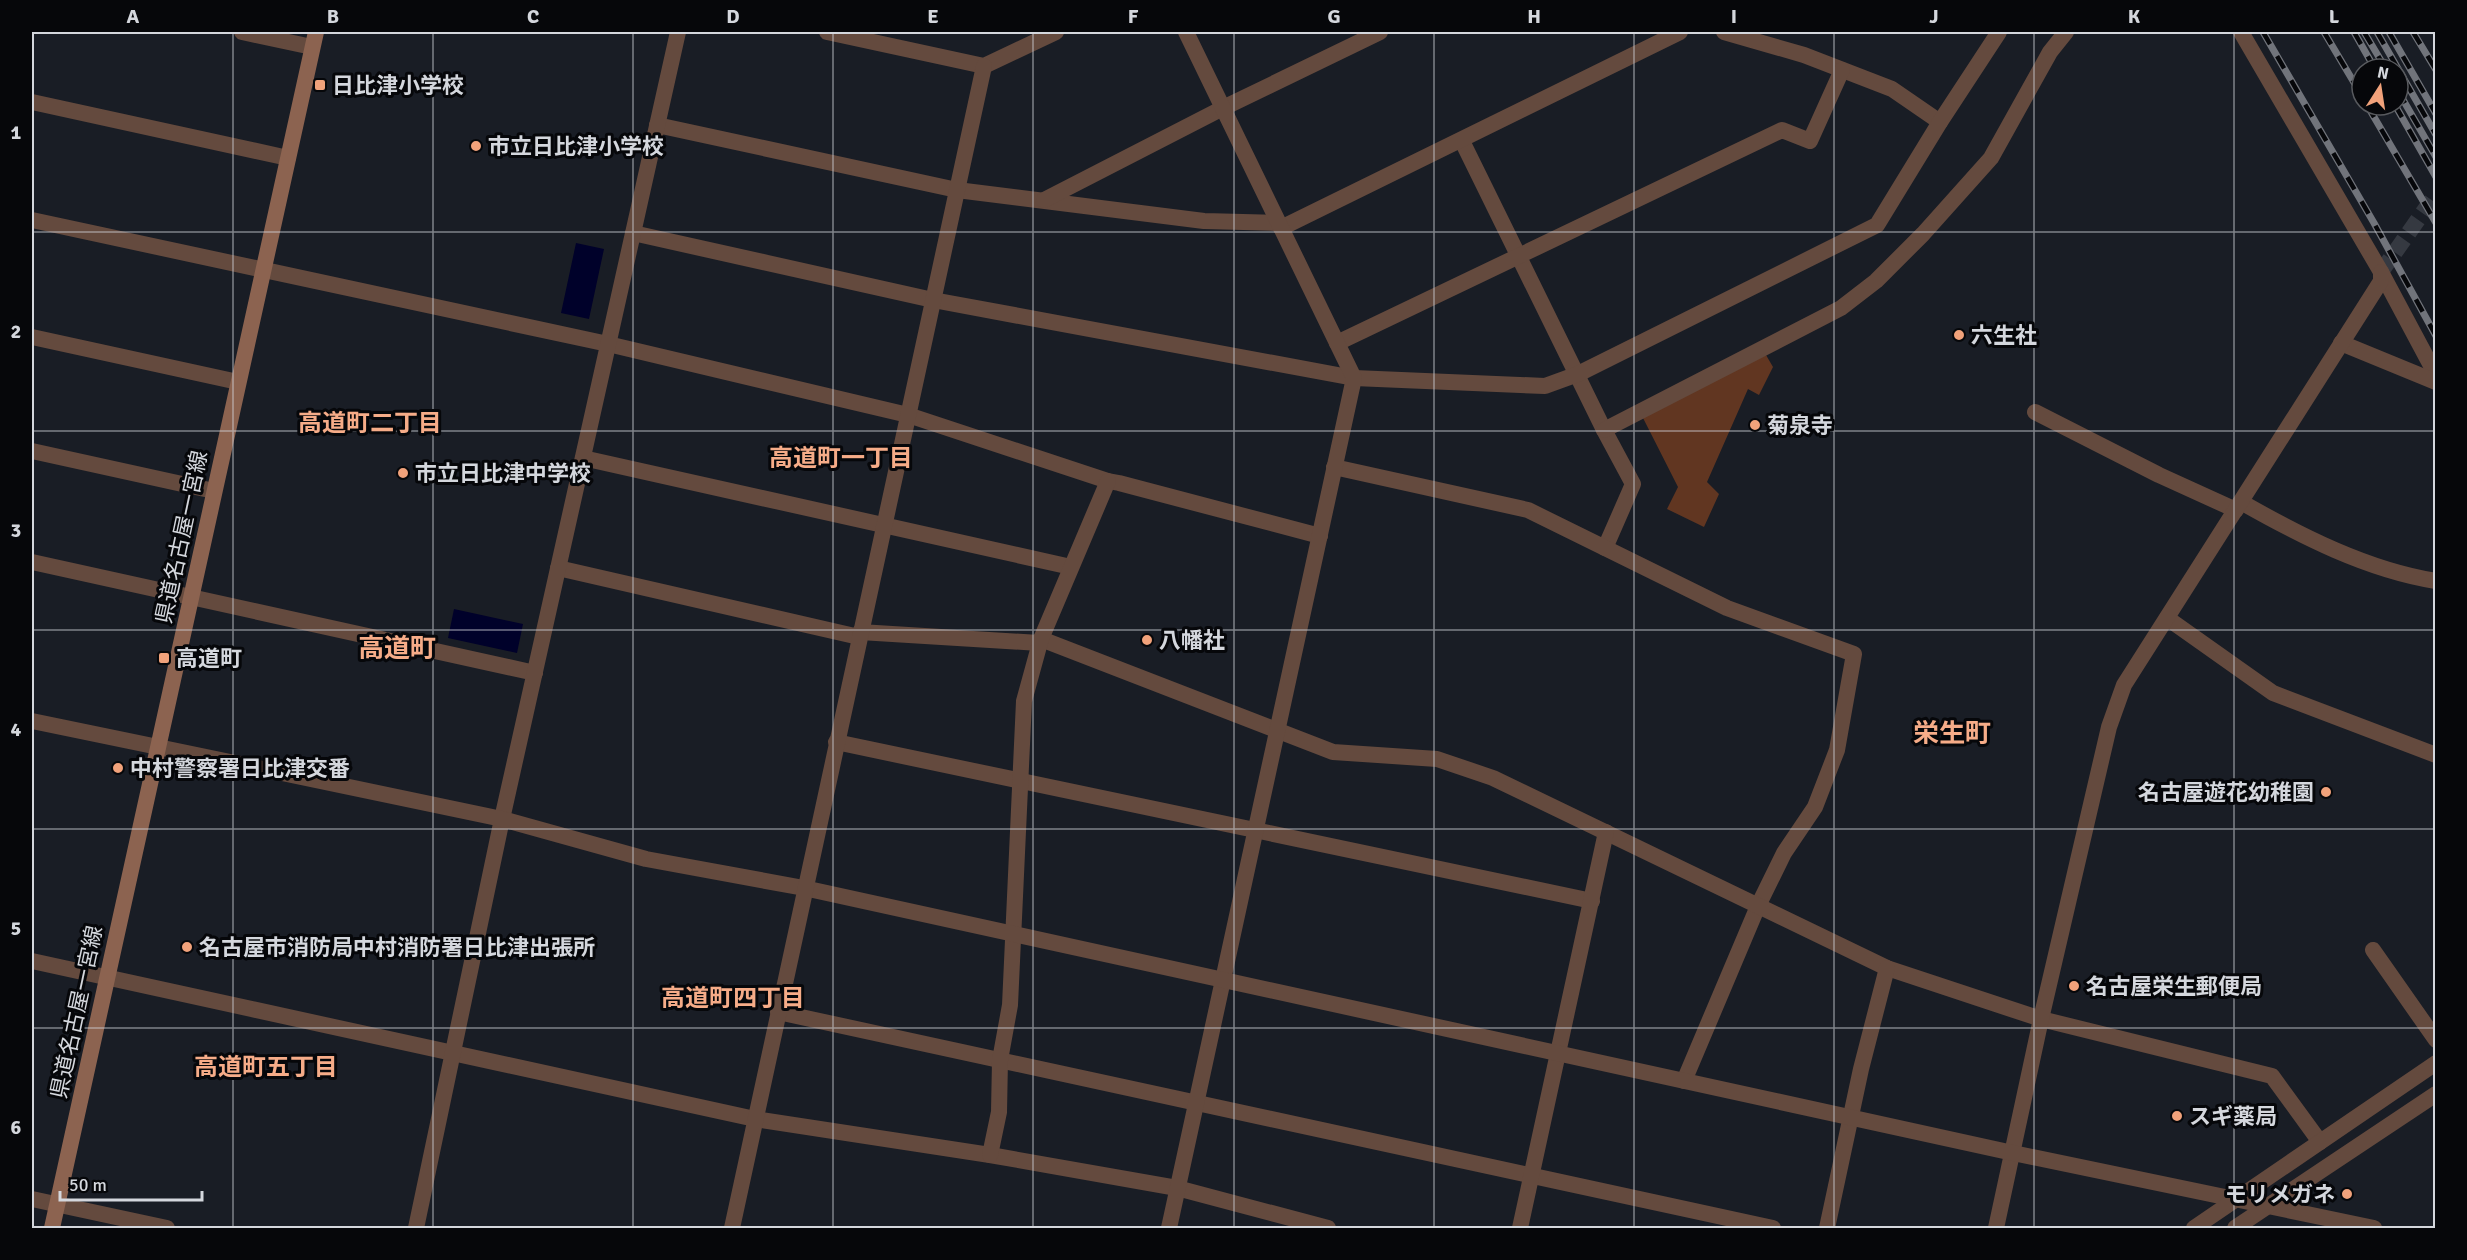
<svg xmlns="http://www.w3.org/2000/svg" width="2467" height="1260" viewBox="0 0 2467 1260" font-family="Signika,'Noto Sans JP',sans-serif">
<rect width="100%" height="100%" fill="#191d25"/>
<polygon fill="#613621" points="1766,355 1773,367 1759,395 1748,389 1707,482 1719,494 1704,527 1667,509 1678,487 1642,416"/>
<g fill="#00012a">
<polygon points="576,243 604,249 589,319 561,313"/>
<polygon points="454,609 523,624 517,653 448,638"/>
</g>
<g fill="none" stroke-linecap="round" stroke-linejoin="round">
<polyline stroke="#353941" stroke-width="16" stroke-dasharray="16 8" stroke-linecap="butt" points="2381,272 2436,194"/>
<g stroke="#644a3e" stroke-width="16">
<polyline points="242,32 312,47"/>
<polyline points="1724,32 1804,55 1892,89 1940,122"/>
<polyline points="2241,32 2381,272 2436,375"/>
<polyline points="32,102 288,158"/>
<polyline points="657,125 957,190 1204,221 1278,223"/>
<polyline points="1462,141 1604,430 1633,484 1605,548"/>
<polyline points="1044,200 1223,108 1380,32"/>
<polyline points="32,220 608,344 908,415 1108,481 1119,483 1320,536"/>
<polyline points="1281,228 1680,32"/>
<polyline points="633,233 933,300 1354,378 1545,386 1578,374 1877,225 1940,122 1999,32"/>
<polyline points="32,337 238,382"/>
<polyline points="1337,343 1782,130 1810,141 1842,70"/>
<polyline points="2341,343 2436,382"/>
<polyline points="2035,412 2159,475 2236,510"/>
<polyline points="1604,430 1841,308 1876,281 1923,234 1991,158 2050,52 2066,32"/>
<polyline points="32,451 214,491"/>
<polyline points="583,458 1071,567"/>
<polyline points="1334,467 1528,510 1727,608 1854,654 1837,750 1815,807 1784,853 1758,906 1684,1081"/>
<path d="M 2241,502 C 2301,536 2367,570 2436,581"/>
<polyline points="32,562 535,673"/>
<polyline points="558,568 859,637"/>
<polyline points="2167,618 2273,693 2436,755"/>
<polyline points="860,632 1039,643"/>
<polyline points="1041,639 1333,752 1437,759 1493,778 1887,968 2041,1019 2272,1076 2320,1142"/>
<polyline points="32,721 158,747"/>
<polyline points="836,742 1592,901"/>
<polyline points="2373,950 2436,1040"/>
<polyline points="32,961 755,1119 990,1155 1177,1188 1328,1228"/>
<polyline points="778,1012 1773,1228"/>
<polyline points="990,1155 999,1112 1000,1060 1010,1005 1024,701 1041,639 1108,481"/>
<polyline points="416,1228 502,819 678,32"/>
<polyline points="1169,1228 1354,378 1186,32"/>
<polyline points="1520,1228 1606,832"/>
<polyline points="1827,1228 1861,1069 1887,968"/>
<polyline points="1996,1228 2041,1019 2109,727 2124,685 2381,281 2381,272"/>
</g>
<g stroke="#644a3e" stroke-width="16">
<polyline points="827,32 984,66 1056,32"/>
<polyline points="158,747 502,819 646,859 804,888 2013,1153 2374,1228"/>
<polyline points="32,1199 167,1228"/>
<polyline points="732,1228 984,66"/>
<polyline points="2194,1228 2436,1063"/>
<polyline points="2235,1228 2436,1094"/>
</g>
<polyline stroke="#8c6350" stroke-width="16" points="52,1228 316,32"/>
<g stroke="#71747b" stroke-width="7">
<g id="rail">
<polyline points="2263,32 2374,223 2436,336"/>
<polyline points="2324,32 2362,96"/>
<polyline points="2354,32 2375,69"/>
<polyline points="2364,32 2386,69"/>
<polyline points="2377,32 2436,135"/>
<polyline points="2389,32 2436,114"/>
<polyline points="2413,32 2436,70"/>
<polyline points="2398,91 2436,157"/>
<polyline points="2367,105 2436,223"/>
<polyline points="2395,105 2436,177"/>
</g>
</g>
<use href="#rail" stroke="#06070a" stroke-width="4.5" stroke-dasharray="14" stroke-linecap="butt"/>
</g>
<path fill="none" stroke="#d4d7dd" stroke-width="1.5" stroke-opacity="0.55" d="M 233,32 L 233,1228M 433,32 L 433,1228M 633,32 L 633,1228M 833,32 L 833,1228M 1033,32 L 1033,1228M 1234,32 L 1234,1228M 1434,32 L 1434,1228M 1634,32 L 1634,1228M 1834,32 L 1834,1228M 2034,32 L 2034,1228M 2234,32 L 2234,1228M 32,232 L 2436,232M 32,431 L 2436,431M 32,630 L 2436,630M 32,829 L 2436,829M 32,1028 L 2436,1028"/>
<g fill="#f1a27b" stroke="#06070a" stroke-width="2">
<rect x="314" y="79" width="12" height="12" rx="3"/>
<circle cx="476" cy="146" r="6"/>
<circle cx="1959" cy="335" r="6"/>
<circle cx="1755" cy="425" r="6"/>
<circle cx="403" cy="473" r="6"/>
<circle cx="1147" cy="640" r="6"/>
<rect x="158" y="652" width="12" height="12" rx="3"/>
<circle cx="118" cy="768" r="6"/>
<circle cx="2326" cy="792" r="6"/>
<circle cx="187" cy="947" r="6"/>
<circle cx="2074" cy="986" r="6"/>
<circle cx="2177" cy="1116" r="6"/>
<circle cx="2347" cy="1194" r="6"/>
</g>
<g text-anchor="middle" stroke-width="6" stroke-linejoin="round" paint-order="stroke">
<g font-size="22" font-weight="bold" fill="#d4d7dd" stroke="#06070a" text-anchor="start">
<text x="332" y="93">日比津小学校</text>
<text x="488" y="154">市立日比津小学校</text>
<text x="1971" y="343">六生社</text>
<text x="1767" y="433">菊泉寺</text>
<text x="415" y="481">市立日比津中学校</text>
<text x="1159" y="648">八幡社</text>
<text x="176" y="666">高道町</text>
<text x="130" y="776">中村警察署日比津交番</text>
<text x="2314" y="800" text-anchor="end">名古屋遊花幼稚園</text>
<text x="199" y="955">名古屋市消防局中村消防署日比津出張所</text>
<text x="2086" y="994">名古屋栄生郵便局</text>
<text x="2189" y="1124">スギ薬局</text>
<text x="2335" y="1202" text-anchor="end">モリメガネ</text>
</g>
<g font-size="22" fill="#d4d7dd" stroke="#06070a">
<text transform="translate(181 537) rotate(-78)" y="8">県道名古屋一宮線</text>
<text transform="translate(76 1012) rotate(-78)" y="8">県道名古屋一宮線</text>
</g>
<g font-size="24" font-weight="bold" fill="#f6ac88" stroke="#06070a">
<text x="370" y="431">高道町二丁目</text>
<text x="841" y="466">高道町一丁目</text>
<text x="733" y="1006">高道町四丁目</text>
<text x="266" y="1075">高道町五丁目</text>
</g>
<g font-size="26" font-weight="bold" fill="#f6ac88" stroke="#06070a">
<text x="397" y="657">高道町</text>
<text x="1952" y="742">栄生町</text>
</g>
</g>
<rect width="2467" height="1260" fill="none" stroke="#06070a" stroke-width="66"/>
<g transform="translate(2380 87) rotate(12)"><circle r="28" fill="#06070a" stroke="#585a5e" stroke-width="1.5"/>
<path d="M0-4.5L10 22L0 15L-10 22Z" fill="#f1a27b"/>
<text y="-9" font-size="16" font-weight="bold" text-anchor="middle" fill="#d4d7dd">N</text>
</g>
<path d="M60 1191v9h142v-9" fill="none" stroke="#d4d7dd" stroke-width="3"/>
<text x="69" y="1191" font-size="18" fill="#d4d7dd" stroke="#06070a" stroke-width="4.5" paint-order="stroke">50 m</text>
<rect x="33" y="33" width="2401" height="1194" fill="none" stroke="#d4d7dd" stroke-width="2"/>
<g font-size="20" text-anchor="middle" font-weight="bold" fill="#d4d7dd">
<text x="133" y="23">A</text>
<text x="333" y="23">B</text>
<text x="533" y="23">C</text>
<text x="733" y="23">D</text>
<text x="933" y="23">E</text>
<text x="1133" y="23">F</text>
<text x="1334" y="23">G</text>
<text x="1534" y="23">H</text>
<text x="1734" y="23">I</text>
<text x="1934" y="23">J</text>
<text x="2134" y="23">K</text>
<text x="2334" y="23">L</text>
<text x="16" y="139">1</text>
<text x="16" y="338">2</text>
<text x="16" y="537">3</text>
<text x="16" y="736">4</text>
<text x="16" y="935">5</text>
<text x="16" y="1134">6</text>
</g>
</svg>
